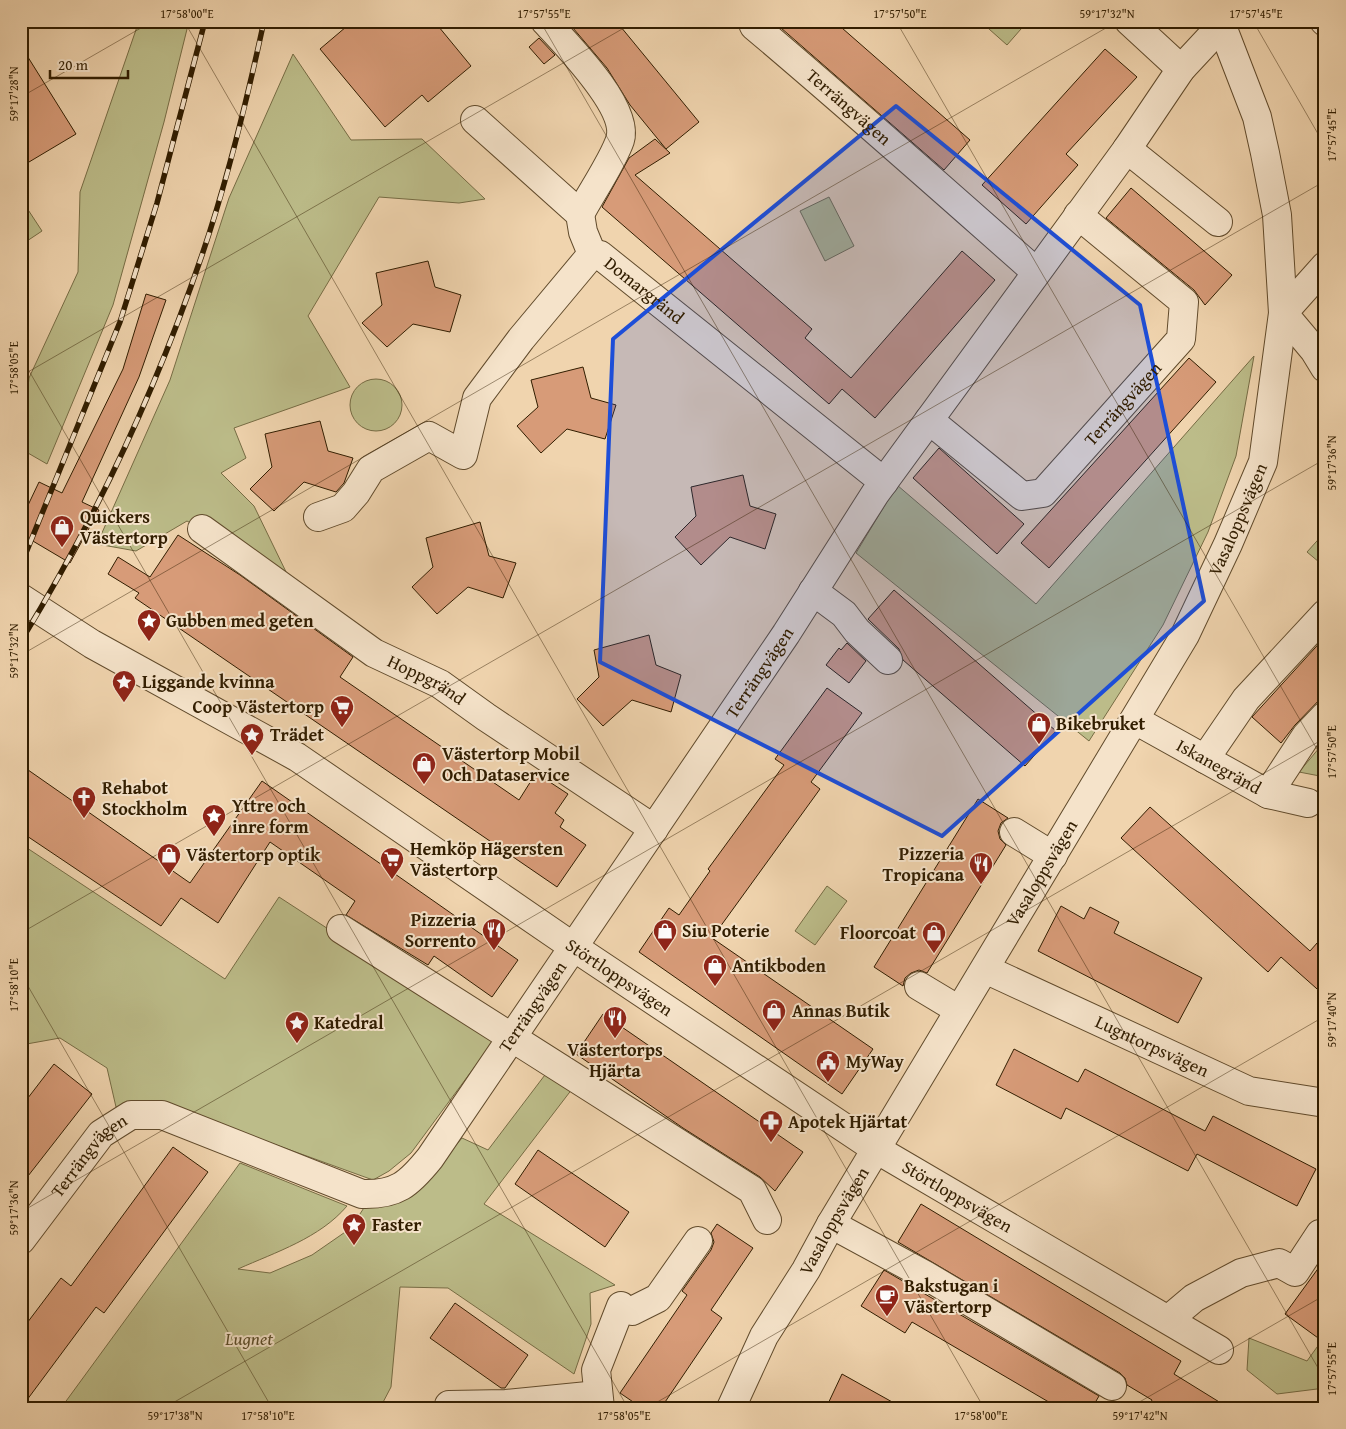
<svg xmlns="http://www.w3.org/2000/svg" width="1346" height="1429" viewBox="0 0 1346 1429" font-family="'Gentium Book Plus',serif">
<rect width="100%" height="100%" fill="#f0d4ae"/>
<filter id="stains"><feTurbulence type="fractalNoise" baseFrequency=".004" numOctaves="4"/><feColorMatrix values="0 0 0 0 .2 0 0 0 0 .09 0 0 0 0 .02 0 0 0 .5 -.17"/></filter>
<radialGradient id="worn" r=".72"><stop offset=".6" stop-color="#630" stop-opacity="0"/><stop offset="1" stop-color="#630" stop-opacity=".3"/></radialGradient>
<g fill="#bcbc89" stroke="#766c44">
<polygon points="139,21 189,21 164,122 113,305 47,464 21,449 29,378 78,272 80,192"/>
<polygon points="980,21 1028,21 1007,45"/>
<polygon points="293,54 351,140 422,139 485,199 459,203 379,197 308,316 350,387 234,428 246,458 221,473 254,506 289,578 187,521 136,551 97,544 170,380 229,198"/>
<polygon points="829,197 854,246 825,261 800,211"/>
<polygon points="21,199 42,231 27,241 21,233"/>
<polygon points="1254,356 1236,456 1208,532 1163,625 1089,741 856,553 897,485 1036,604"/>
<circle cx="376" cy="405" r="26"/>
<polygon points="1325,532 1325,567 1307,552"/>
<polygon points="1325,741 1325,777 1299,772"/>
<polygon points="21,844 225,979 279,897 496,1038 411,1153 389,1171 373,1180 160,1103 133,1103 116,1107 107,1068 60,1038 21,1045"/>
<polygon points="827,886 847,901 815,945 795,931"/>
<path d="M 554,1063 L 579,1080 L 484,1204 L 615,1285 L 590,1293 L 591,1324 L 574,1374 L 448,1288 L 400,1287 L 391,1387 L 380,1408 L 61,1408 L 240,1163 L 347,1206 C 320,1238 276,1252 238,1269 L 270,1273 L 312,1255 L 351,1228 L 367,1203 L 425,1181 L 462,1138 L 488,1150 Z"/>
<polygon points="1325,1336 1325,1388 1277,1394 1247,1370 1249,1338 1307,1361"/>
</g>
<g fill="#d79b78" stroke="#311d00">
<polygon points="353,21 434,21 471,66 428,102 422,95 385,127 320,49"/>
<polygon points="567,21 616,21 699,122 666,149 630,105 607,68"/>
<polygon points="773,21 834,21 970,140 944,170"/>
<polygon points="539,38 555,55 544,64 529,47"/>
<polygon points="21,46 76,134 29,162 21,150"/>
<polygon points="1105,49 1137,77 1066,154 1078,165 1026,224 982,185"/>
<polygon points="655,139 670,153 635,175 812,329 805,338 851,378 962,251 995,280 875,418 842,389 829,404 602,207 629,158"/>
<polygon points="1131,188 1232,275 1205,305 1194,290 1106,218"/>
<polygon points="428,261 435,287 461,295 450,332 413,324 387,347 362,323 382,305 376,273"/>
<polygon points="146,294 166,300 139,377 82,502 99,510 70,563 21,534 21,520 39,482 62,493 123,369"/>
<polygon points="1189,358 1216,382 1049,568 1021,543"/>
<polygon points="583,367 591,398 616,405 605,439 567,429 541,453 517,426 538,407 531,380"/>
<polygon points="320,421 328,451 353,458 344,483 336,492 304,482 274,511 250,489 272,467 265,434"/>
<polygon points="939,448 1024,524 997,554 913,478"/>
<polygon points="743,475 750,506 776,514 765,549 730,537 701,565 675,537 696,516 691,487"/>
<polygon points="480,522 489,556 516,563 503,598 468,587 437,614 412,587 433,567 426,538"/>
<polygon points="178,535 240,575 353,657 340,677 519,800 536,773 568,794 555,813 564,820 560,827 586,845 557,887 135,598 139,593 108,574 118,557 150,577"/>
<polygon points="894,590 1056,731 1025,766 903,660 899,649 868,619"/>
<polygon points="649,635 656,665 681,675 671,712 632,700 603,726 577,699 599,677 594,650"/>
<polygon points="1325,637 1325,694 1295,725 1281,743 1252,717"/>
<polygon points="847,643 866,661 849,683 826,665 839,648 841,650"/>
<polygon points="827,688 862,713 811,782 820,789 712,938 873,1049 842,1094 639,952 669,908 679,915 710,871 708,869 784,765 775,759"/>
<polygon points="21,765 190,883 262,781 518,960 492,997 434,956 428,965 346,915 355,901 270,842 218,923 181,898 161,926 21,832"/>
<polygon points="978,799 1008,818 1001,823 998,831 1000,839 1006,845 927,973 919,970 911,973 905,978 903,986 874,967"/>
<polygon points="1150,807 1310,951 1325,934 1325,996 1281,957 1268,972 1121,838"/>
<polygon points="1061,906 1084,919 1090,907 1119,922 1114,933 1202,978 1178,1023 1038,951"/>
<polygon points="603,1014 803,1152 775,1191 760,1177 683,1128 576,1054"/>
<polygon points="1014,1049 1078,1082 1085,1069 1205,1131 1213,1116 1316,1169 1297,1206 1197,1154 1188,1171 1066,1108 1061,1119 996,1085"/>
<polygon points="54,1064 92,1094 21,1185 21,1107"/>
<polygon points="173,1147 208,1172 104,1313 96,1307 21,1408 21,1331 61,1278 71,1286"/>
<polygon points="538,1150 629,1212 605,1247 515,1184"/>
<polygon points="921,1204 1181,1361 1174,1374 1229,1408 1148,1408 1152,1400 1127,1385 1125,1378 1120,1373 898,1242"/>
<polygon points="717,1224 753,1248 711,1310 722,1318 661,1408 642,1408 620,1393 687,1295 682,1291 711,1250 714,1242 711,1233"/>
<polygon points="1325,1259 1325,1343 1285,1314"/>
<polygon points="884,1270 1099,1396 1092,1408 1059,1408 912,1322 905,1333 861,1306"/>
<polygon points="455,1303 528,1355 505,1388 501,1388 430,1338"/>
<polygon points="842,1374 903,1408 826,1408"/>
</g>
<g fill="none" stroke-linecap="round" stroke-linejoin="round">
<g stroke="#614b2c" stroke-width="30">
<g id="minor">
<path d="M 545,21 C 567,45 630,108 620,140 C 613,161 591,193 580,214"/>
<path id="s1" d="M 752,21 L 754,26 C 849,106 942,189 1035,271"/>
<polyline points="1129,21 1181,69"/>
<polyline points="1324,21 1325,22"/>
<polyline points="475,120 580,214 583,232 592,254"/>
<polyline points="1127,149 1218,222"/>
<polyline points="1325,266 1283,313 1314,350 1325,368"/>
<path id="s2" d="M 929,420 L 1022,496 L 1043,493 L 1181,339 L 1184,302 L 1078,215"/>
<path id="s3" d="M 318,517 L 343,508 L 356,493 L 371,469 L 429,436 L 463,455 L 477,398 L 521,339 L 592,254 L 600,255 L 884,482"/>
<path id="s4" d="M 202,529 L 374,653 L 440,684 L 486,717 L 654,829"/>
<polyline points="813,591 844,614 857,631 888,660"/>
<path id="s5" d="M 21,598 L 92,644 L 297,757 L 575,948 L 876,1149 L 1219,1350"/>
<path id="s6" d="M 1135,720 L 1268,794 L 1308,803"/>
<polyline points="1205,759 1246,699 1325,614"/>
<polyline points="1268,794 1306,736 1325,716"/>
<polyline points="1014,832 1053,856"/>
<polyline points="341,929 752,1190 767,1220"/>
<path id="s7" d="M 985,969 L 1249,1091 L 1325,1103"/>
<polyline points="919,986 959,1010"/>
<polyline points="831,1224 925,1275 1112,1386"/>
<path id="s8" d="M 21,1240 L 101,1134 L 131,1115 L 162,1115 L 362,1194 C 397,1195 409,1184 430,1158 L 786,634 L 875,494 L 1127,149 L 1181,69 L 1222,25"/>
<polyline points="632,1311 658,1298 698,1241"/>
<polyline points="1169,1319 1194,1298 1241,1273 1279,1263 1295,1272 1320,1234"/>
<polyline points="449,1405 506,1404 598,1395"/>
<polyline points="600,1408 596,1370 621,1306"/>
<path id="s9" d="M 731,1408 L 764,1336 L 806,1270 L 831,1224 L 1185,635 L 1228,544 L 1263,462 L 1283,313 L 1277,215 L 1265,153 L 1257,117 L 1220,21"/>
</g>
</g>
<use href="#minor" stroke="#f5e3ca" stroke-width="28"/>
<g stroke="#311d00" stroke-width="5.5">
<g id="rail">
<polyline points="21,565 120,322 157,203 205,21"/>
<path d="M 21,641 C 95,520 156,390 202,255 C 228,179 247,100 264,21"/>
</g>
</g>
<use href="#rail" stroke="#f5e3ca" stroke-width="4" stroke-dasharray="11" stroke-linecap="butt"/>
</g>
<path fill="#1d4ed8" fill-opacity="0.2" stroke="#1d4ed8" stroke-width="4" stroke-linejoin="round" d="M 896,106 L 1140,305 L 1204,601 L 942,836 L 600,662 L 613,339 Z"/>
<path fill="none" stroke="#311d00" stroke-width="1" stroke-opacity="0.45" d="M 184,21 L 984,1408M 540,21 L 1325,1380M 896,21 L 1325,763M 1253,21 L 1325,146M 21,97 L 153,21M 21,357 L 628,1408M 21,376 L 636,21M 21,655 L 1118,21M 21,933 L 1325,181M 21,974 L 272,1408M 21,1212 L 1325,459M 164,1408 L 1325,738M 647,1408 L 1325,1016M 1129,1408 L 1325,1295"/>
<defs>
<g id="shop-pin" transform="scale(1.25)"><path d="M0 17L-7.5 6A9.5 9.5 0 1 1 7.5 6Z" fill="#8f2418" stroke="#f5e3ca"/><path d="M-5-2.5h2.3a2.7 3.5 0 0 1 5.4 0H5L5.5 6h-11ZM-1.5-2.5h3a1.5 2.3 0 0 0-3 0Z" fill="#fff"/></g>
<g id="sight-pin" transform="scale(1.25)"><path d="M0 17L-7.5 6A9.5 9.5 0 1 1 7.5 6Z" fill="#8f2418" stroke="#f5e3ca"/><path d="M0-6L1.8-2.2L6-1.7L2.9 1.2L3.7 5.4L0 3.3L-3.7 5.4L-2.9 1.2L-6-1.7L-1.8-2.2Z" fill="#fff"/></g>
<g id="supermarket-pin" transform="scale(1.25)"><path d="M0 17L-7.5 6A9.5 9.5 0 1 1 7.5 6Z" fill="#8f2418" stroke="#f5e3ca"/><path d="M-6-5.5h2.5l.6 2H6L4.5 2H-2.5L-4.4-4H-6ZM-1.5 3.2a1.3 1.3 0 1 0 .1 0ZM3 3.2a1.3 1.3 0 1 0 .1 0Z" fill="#fff"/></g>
<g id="church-pin" transform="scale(1.25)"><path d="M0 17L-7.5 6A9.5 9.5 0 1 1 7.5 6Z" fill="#8f2418" stroke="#f5e3ca"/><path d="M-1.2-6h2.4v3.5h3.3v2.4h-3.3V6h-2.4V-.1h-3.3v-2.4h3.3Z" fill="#fff"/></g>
<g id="restaurant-pin" transform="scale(1.25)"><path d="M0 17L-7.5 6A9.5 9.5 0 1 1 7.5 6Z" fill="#8f2418" stroke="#f5e3ca"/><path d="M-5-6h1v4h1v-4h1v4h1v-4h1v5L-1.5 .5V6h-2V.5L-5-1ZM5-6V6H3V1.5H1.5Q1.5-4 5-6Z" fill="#fff"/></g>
<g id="civic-pin" transform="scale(1.25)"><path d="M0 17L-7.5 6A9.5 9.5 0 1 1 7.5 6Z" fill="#8f2418" stroke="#f5e3ca"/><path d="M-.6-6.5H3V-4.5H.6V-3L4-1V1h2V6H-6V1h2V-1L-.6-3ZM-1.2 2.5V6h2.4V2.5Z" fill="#fff"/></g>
<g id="pharmacy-pin" transform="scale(1.25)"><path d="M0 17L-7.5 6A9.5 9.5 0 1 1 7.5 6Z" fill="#8f2418" stroke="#f5e3ca"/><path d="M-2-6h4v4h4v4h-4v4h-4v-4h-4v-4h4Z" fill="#fff"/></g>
<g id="cafe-pin" transform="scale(1.25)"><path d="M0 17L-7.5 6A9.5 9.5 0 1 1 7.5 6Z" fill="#8f2418" stroke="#f5e3ca"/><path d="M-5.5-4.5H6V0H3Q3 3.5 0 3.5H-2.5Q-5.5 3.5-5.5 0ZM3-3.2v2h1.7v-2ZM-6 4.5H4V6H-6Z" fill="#fff"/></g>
</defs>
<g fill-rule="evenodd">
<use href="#shop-pin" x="62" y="527"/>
<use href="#sight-pin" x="149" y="621"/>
<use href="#sight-pin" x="124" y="682"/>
<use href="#supermarket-pin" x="342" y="707"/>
<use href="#shop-pin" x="1039" y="724"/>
<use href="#sight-pin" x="252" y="735"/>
<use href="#shop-pin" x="424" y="764"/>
<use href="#church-pin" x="84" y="798"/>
<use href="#sight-pin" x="214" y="816"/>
<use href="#shop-pin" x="169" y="855"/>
<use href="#supermarket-pin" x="392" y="859"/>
<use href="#restaurant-pin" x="981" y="864"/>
<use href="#restaurant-pin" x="494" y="930"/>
<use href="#shop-pin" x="665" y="931"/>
<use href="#shop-pin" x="934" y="933"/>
<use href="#shop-pin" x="715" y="966"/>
<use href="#shop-pin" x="774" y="1011"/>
<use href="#restaurant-pin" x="615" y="1018"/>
<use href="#sight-pin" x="297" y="1023"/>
<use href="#civic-pin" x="828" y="1062"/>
<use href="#pharmacy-pin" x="771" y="1122"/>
<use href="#sight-pin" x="354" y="1225"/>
<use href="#cafe-pin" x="887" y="1296"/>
</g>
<g text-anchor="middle" stroke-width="4" stroke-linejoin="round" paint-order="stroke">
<g font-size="18" fill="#311d00" stroke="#f5e3ca">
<text dy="6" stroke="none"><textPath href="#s1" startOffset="130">Terrängvägen</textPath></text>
<text dy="6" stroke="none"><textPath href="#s3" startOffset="488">Domargränd</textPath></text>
<text dy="6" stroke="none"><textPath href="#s2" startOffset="261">Terrängvägen</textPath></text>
<text dy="6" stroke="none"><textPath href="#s9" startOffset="1024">Vasaloppsvägen</textPath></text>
<text dy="6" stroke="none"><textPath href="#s8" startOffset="1082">Terrängvägen</textPath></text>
<text dy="6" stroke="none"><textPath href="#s4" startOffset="271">Hoppgränd</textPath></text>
<text dy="6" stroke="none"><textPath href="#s6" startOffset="96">Iskanegränd</textPath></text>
<text dy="6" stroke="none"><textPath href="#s9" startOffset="619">Vasaloppsvägen</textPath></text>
<text dy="6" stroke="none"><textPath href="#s5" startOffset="709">Störtloppsvägen</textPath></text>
<text dy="6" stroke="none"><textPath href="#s8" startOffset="678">Terrängvägen</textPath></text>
<text dy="6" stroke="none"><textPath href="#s7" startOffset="184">Lugntorpsvägen</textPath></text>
<text dy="6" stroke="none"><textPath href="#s8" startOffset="109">Terrängvägen</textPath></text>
<text dy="6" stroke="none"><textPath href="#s5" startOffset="1112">Störtloppsvägen</textPath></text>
<text dy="6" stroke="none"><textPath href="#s9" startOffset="214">Vasaloppsvägen</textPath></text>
</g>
<g font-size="18" font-weight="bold" fill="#311d00" stroke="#f5e3ca" text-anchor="start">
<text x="80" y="523">Quickers<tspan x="80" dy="21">Västertorp</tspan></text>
<text x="166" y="627">Gubben med geten</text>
<text x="142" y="688">Liggande kvinna</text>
<text x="324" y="713" text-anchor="end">Coop Västertorp</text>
<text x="1056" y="730">Bikebruket</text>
<text x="270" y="741">Trädet</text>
<text x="442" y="760">Västertorp Mobil<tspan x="442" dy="21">Och Dataservice</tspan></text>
<text x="102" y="794">Rehabot<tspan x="102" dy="21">Stockholm</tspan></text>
<text x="232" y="812">Yttre och<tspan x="232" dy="21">inre form</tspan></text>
<text x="410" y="855">Hemköp Hägersten<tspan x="410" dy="21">Västertorp</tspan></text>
<text x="964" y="860" text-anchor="end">Pizzeria<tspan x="964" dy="21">Tropicana</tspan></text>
<text x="186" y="861">Västertorp optik</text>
<text x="476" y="926" text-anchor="end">Pizzeria<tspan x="476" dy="21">Sorrento</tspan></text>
<text x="682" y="937">Siu Poterie</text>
<text x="916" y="939" text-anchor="end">Floorcoat</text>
<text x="732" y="972">Antikboden</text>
<text x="792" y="1017">Annas Butik</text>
<text x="314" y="1029">Katedral</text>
<text x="615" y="1056" text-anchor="middle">Västertorps<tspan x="615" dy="21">Hjärta</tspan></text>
<text x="846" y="1068">MyWay</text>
<text x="788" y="1128">Apotek Hjärtat</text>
<text x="372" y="1231">Faster</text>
<text x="904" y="1292">Bakstugan i<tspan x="904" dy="21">Västertorp</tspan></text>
</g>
<g font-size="18" font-style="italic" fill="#5b4d29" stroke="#f5e3ca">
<text x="249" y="1345">Lugnet</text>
</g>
</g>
<rect width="1346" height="1429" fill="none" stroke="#f0d4ae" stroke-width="55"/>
<path d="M50 70v8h78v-8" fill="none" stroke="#311d00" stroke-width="2.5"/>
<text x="58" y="70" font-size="15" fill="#311d00" stroke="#f5e3ca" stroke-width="4" paint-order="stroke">20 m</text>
<rect x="28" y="28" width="1290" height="1374" fill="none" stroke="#311d00" stroke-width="2"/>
<g font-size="12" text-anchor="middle" fill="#311d00">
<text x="187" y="18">17°58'00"E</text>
<text x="544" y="18">17°57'55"E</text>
<text x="900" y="18">17°57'50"E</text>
<text x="1107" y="18">59°17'32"N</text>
<text x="1256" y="18">17°57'45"E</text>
<text transform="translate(14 94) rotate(-90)" y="4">59°17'28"N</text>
<text transform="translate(1332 135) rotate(-90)" y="4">17°57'45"E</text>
<text transform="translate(14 368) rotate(-90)" y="4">17°58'05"E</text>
<text transform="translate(1332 463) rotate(-90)" y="4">59°17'36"N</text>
<text transform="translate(14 651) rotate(-90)" y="4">59°17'32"N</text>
<text transform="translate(1332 752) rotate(-90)" y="4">17°57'50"E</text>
<text transform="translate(14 985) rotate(-90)" y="4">17°58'10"E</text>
<text transform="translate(1332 1020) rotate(-90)" y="4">59°17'40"N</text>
<text transform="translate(14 1208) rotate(-90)" y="4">59°17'36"N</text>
<text transform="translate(1332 1369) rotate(-90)" y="4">17°57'55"E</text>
<text x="175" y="1420">59°17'38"N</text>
<text x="268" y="1420">17°58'10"E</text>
<text x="624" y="1420">17°58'05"E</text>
<text x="981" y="1420">17°58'00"E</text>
<text x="1140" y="1420">59°17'42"N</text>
</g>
<rect width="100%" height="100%" filter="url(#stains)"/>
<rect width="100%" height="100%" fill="url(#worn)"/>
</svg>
